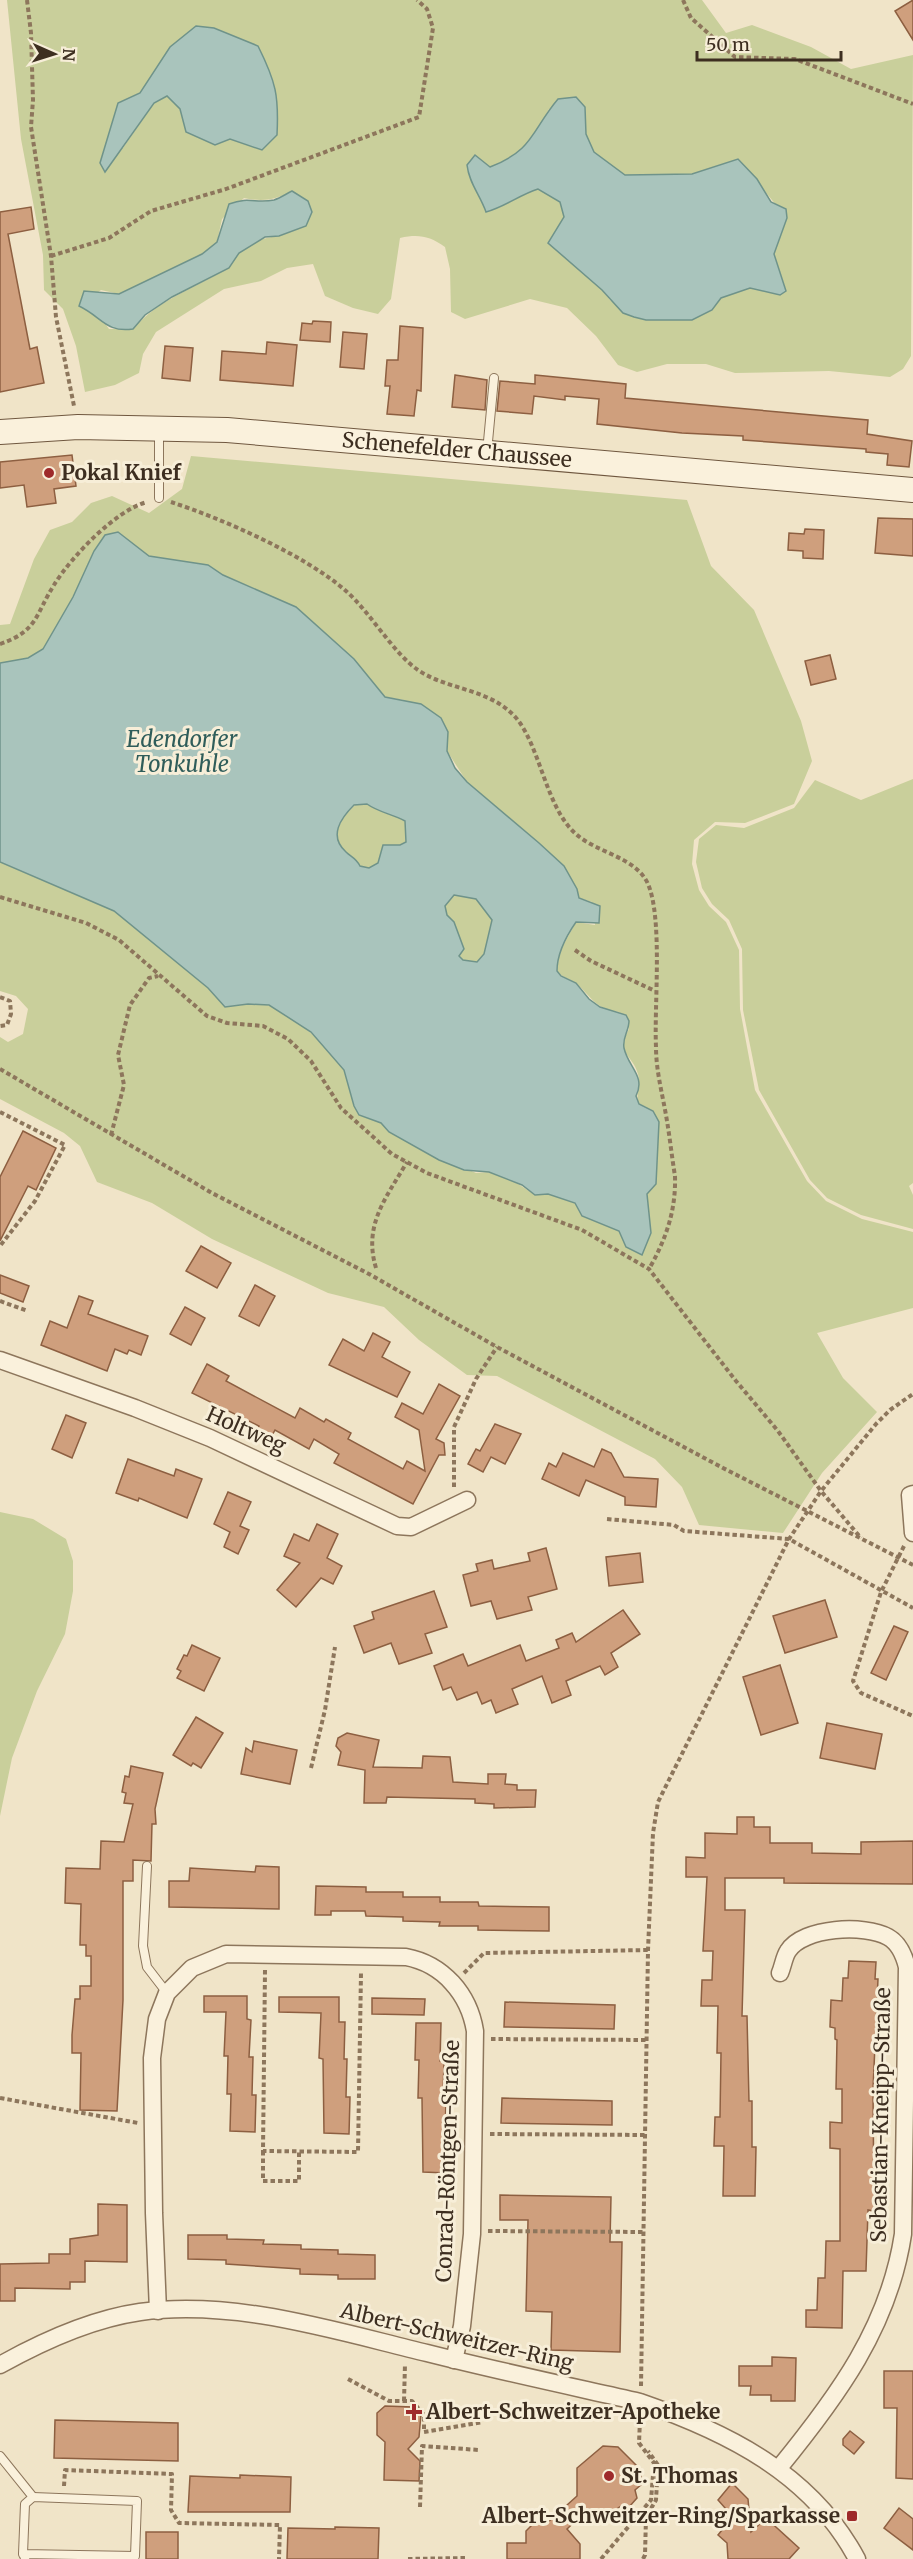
<svg xmlns="http://www.w3.org/2000/svg" width="913" height="2559" viewBox="0 0 913 2559" font-family="Merriweather,serif">
<rect width="100%" height="100%" fill="#f0e4c8"/>
<g fill="#c9cf9b" fill-rule="evenodd">
<path d="M 7,0 L 702,0 L 726,33 L 752,25 L 811,47 L 851,69 L 913,55 L 911,356 L 903,369 L 890,377 L 829,371 L 735,373 L 706,364 L 667,364 L 637,372 L 618,365 L 596,336 L 567,308 L 530,299 L 465,319 L 451,312 L 450,269 L 445,247 C 429,236 419,234 400,238 L 391,299 L 378,314 L 353,308 L 325,296 L 313,264 L 287,268 L 261,281 L 224,289 L 156,332 L 143,354 L 139,373 L 115,385 L 85,392 L 76,346 L 63,309 L 44,290 L 43,255 L 21,139 ZM 170,47 L 262,150 L 230,139 L 186,132 L 180,109 L 167,96 L 154,103 L 123,148 L 111,128 L 118,103 L 140,93 ZM 585,107 L 586,134 L 594,152 L 625,175 L 692,174 L 738,159 L 787,218 L 774,254 L 786,290 L 780,295 L 750,288 L 721,298 L 712,310 L 692,320 L 646,320 L 634,317 L 610,300 L 602,290 L 548,243 L 564,217 L 560,202 L 538,189 C 519,195 505,207 486,212 L 480,196 L 475,155 L 490,167 C 521,155 534,139 549,109 ZM 292,191 L 279,236 C 265,237 248,243 238,254 C 233,259 232,265 226,269 C 194,289 159,299 133,329 L 109,329 L 102,319 L 79,306 L 101,290 L 119,294 L 138,287 L 202,254 L 217,242 L 222,219 L 244,198 C 263,202 275,200 292,191 Z"/>
<path d="M 191,456 L 687,500 L 711,566 L 754,610 L 801,721 L 812,761 L 794,804 L 745,823 L 715,822 L 694,840 L 692,864 L 699,890 L 709,906 L 726,922 L 739,950 L 740,1009 L 755,1090 L 807,1181 L 826,1201 L 862,1219 L 913,1232 L 913,1308 L 817,1333 L 843,1378 L 877,1412 L 822,1473 L 783,1533 L 699,1525 L 682,1487 L 655,1459 L 497,1376 L 467,1375 L 419,1340 L 384,1307 L 328,1293 L 212,1239 L 152,1203 L 97,1182 L 80,1146 L 64,1133 L 0,1099 L 0,1037 L 8,1042 L 23,1034 L 28,1009 L 16,996 L 0,991 L 0,862 L 114,911 L 208,988 L 225,1006 C 239,1007 252,1002 267,1005 C 286,1009 337,1052 345,1071 C 350,1084 353,1101 359,1115 L 381,1123 L 389,1132 L 476,1173 L 489,1172 L 512,1180 L 535,1195 L 548,1194 L 575,1203 L 582,1216 L 619,1231 L 626,1247 L 650,1224 L 647,1194 L 656,1184 L 659,1122 L 646,1107 L 639,1104 C 635,1093 641,1084 638,1074 C 633,1055 615,1054 629,1029 L 619,1012 C 597,1010 591,997 577,984 C 570,978 562,978 557,971 L 560,951 L 576,922 L 595,925 L 592,902 L 579,898 L 577,889 L 539,843 L 467,782 L 447,751 L 448,732 L 404,700 L 385,697 L 354,659 L 296,607 L 223,575 L 208,565 L 149,556 L 118,532 L 94,551 L 73,597 L 43,649 L 28,659 L 0,663 L 0,625 L 10,624 L 34,559 L 50,530 L 72,522 L 91,503 L 112,496 L 149,513 L 182,489 Z"/>
<polygon points="913,779 913,1183 909,1186 913,1195 913,1229 861,1215 827,1198 810,1180 759,1090 743,1010 742,949 729,920 712,904 702,888 696,862 699,839 716,825 744,828 794,808 815,780 861,800"/>
<path d="M 367,804 C 378,812 392,814 405,821 L 406,842 L 400,845 L 383,845 L 378,863 L 369,868 L 360,866 C 356,859 352,857 346,853 C 328,837 341,819 355,805 Z"/>
<polygon points="454,895 476,899 492,920 484,954 477,962 463,960 459,956 464,949 454,922 447,915 445,906"/>
<polygon points="0,1512 33,1519 66,1539 73,1561 73,1591 65,1634 37,1691 12,1758 0,1816"/>
</g>
<g fill="#a9c4bc" stroke="#6f938a" stroke-width="1.5" fill-rule="evenodd">
<path d="M 196,26 L 214,28 L 258,46 C 276,82 279,96 277,135 L 262,150 L 230,139 L 215,145 L 186,132 L 180,109 L 167,96 L 154,103 L 105,172 L 100,163 L 118,103 L 140,93 L 170,47 Z"/>
<path d="M 576,97 L 585,107 L 586,134 L 594,152 L 625,175 L 692,174 L 738,159 L 757,179 L 771,202 L 786,209 L 787,218 L 774,254 L 786,291 L 780,295 L 750,288 L 721,298 L 712,310 L 692,320 L 646,320 L 634,317 L 623,313 L 602,290 L 548,243 L 564,217 L 560,202 L 538,189 C 519,195 505,207 486,212 C 480,195 469,183 467,165 L 475,155 L 490,167 C 534,150 531,131 558,99 Z"/>
<path d="M 292,191 L 308,201 L 312,212 L 306,226 L 279,236 L 265,237 L 239,253 L 229,268 L 172,297 L 145,315 L 133,329 C 106,333 102,317 79,306 L 84,291 L 119,294 L 202,254 L 217,242 L 229,204 C 250,196 255,204 274,200 C 280,198 286,194 292,191 Z"/>
<path d="M 118,532 L 149,556 L 208,565 L 223,575 L 296,607 L 354,659 L 385,697 L 421,704 L 441,718 L 448,732 L 447,751 L 455,768 L 467,782 L 539,843 L 564,866 L 577,889 L 579,898 L 600,906 L 599,923 L 576,922 C 567,935 557,954 557,971 L 561,976 L 576,983 L 589,999 L 600,1007 L 626,1015 L 629,1021 C 629,1031 622,1038 624,1048 C 628,1067 646,1076 636,1096 L 639,1104 L 653,1111 L 659,1122 L 656,1184 L 647,1194 L 651,1233 L 642,1255 L 626,1247 L 619,1231 L 582,1216 L 575,1203 L 548,1194 L 535,1195 L 522,1185 L 489,1172 L 464,1170 L 439,1160 L 389,1132 L 381,1123 L 359,1115 L 354,1106 L 344,1070 L 311,1032 L 269,1005 L 248,1004 L 225,1007 L 208,988 L 114,911 L 0,862 L 0,663 L 28,658 L 43,649 L 73,597 L 94,551 L 105,535 ZM 367,804 C 378,812 392,814 405,821 L 406,842 L 400,845 L 383,845 L 378,863 L 369,868 L 360,866 C 356,858 351,857 346,852 C 328,836 341,818 354,805 ZM 454,895 L 476,899 L 492,920 L 484,954 L 477,962 L 463,960 L 459,956 L 464,949 L 454,922 L 447,915 L 445,906 Z"/>
</g>
<g fill="#cf9f7d" stroke="#8d5f41" stroke-width="1.5">
<polygon points="913,0 913,40 895,11"/>
<polygon points="31,207 34,229 8,234 30,349 37,347 44,383 0,392 0,212"/>
<polygon points="313,321 331,322 330,342 300,340 302,323 312,324"/>
<polygon points="400,326 423,328 421,391 417,390 414,416 387,414 390,386 385,386 387,360 398,360"/>
<polygon points="343,332 367,334 364,369 340,367"/>
<polygon points="267,342 297,345 293,386 220,380 222,351 266,354"/>
<polygon points="165,346 193,348 190,381 162,378"/>
<polygon points="455,375 487,380 485,410 452,407"/>
<polygon points="535,375 626,384 625,398 868,420 867,434 912,441 909,467 887,465 888,454 866,452 866,449 743,440 743,436 682,433 597,424 599,399 565,396 565,400 534,396 532,414 497,411 500,381 535,384"/>
<polygon points="72,455 76,486 54,489 56,503 27,507 24,485 0,488 0,462"/>
<polygon points="878,518 913,519 913,556 875,553"/>
<polygon points="805,529 824,530 823,559 803,558 803,551 788,550 789,533 804,534"/>
<polygon points="830,655 836,679 811,685 805,661"/>
<polygon points="23,1131 56,1148 36,1190 28,1186 0,1241 0,1177"/>
<polygon points="201,1246 231,1263 217,1288 186,1271"/>
<polygon points="0,1275 29,1286 23,1302 0,1293"/>
<polygon points="255,1285 275,1296 259,1326 239,1316"/>
<polygon points="79,1296 93,1301 88,1314 148,1336 141,1355 129,1350 127,1354 115,1349 107,1371 41,1345 50,1321 67,1328"/>
<polygon points="185,1307 205,1318 191,1345 170,1334"/>
<polygon points="373,1333 390,1342 382,1357 410,1372 397,1397 329,1365 343,1339 364,1351"/>
<polygon points="207,1364 229,1376 226,1381 295,1418 300,1408 324,1422 326,1419 351,1433 348,1439 403,1469 407,1461 425,1471 419,1430 395,1417 402,1403 423,1414 439,1384 460,1396 436,1439 444,1443 445,1455 439,1455 413,1504 334,1463 339,1454 314,1439 309,1449 275,1430 268,1443 254,1436 259,1426 192,1393"/>
<polygon points="66,1415 86,1423 72,1458 52,1449"/>
<polygon points="495,1424 521,1434 505,1464 491,1457 483,1472 468,1464 476,1449 480,1451"/>
<polygon points="602,1449 611,1453 624,1477 658,1479 656,1507 625,1505 625,1497 586,1480 579,1496 542,1479 549,1463 556,1467 563,1453 594,1467"/>
<polygon points="128,1459 174,1476 176,1469 202,1479 187,1518 139,1498 138,1501 116,1493"/>
<polygon points="228,1492 251,1502 240,1526 249,1530 238,1554 224,1547 230,1532 214,1524"/>
<polygon points="317,1524 338,1534 327,1558 342,1566 333,1584 321,1578 296,1607 277,1590 300,1563 284,1556 294,1534 309,1541"/>
<polygon points="546,1548 557,1589 528,1597 532,1610 497,1619 491,1601 471,1606 463,1575 478,1571 476,1564 492,1560 494,1569 530,1561 528,1553"/>
<polygon points="640,1553 643,1582 609,1586 606,1557"/>
<polygon points="434,1591 447,1627 425,1634 432,1653 399,1664 391,1643 364,1653 354,1626 374,1619 372,1612"/>
<polygon points="825,1600 837,1637 785,1653 773,1616"/>
<polygon points="623,1610 640,1634 611,1653 618,1667 605,1675 600,1666 566,1681 571,1695 552,1703 542,1676 512,1689 518,1704 496,1713 491,1700 482,1704 477,1692 457,1700 451,1687 443,1690 434,1666 463,1654 468,1666 520,1645 526,1661 559,1648 556,1640 572,1633 576,1642"/>
<polygon points="894,1626 908,1632 886,1680 871,1673"/>
<polygon points="192,1645 220,1658 204,1691 177,1678 181,1671 177,1669 184,1655 187,1656"/>
<polygon points="780,1665 798,1723 761,1735 743,1677"/>
<polygon points="196,1717 223,1733 201,1768 193,1763 191,1766 173,1755"/>
<polygon points="827,1723 882,1734 875,1769 820,1758"/>
<polygon points="347,1733 379,1740 373,1767 422,1768 423,1756 450,1757 453,1782 488,1784 488,1774 506,1774 505,1784 517,1785 517,1790 536,1790 535,1807 494,1808 494,1804 475,1803 475,1799 387,1797 386,1803 364,1803 365,1770 338,1765 341,1752 336,1746 338,1738"/>
<polygon points="254,1741 297,1750 290,1784 241,1774 246,1748 252,1752"/>
<polygon points="131,1766 163,1773 155,1809 156,1824 152,1824 151,1861 133,1860 133,1881 123,1881 123,2000 117,2111 80,2110 81,2053 72,2053 72,2035 75,1999 80,1999 80,1986 91,1986 91,1956 86,1956 86,1945 80,1945 81,1904 65,1903 66,1868 100,1869 101,1841 124,1842 133,1804 124,1803 126,1793 122,1792 125,1776 129,1777"/>
<polygon points="737,1817 754,1817 754,1827 770,1827 770,1843 812,1843 812,1853 861,1854 861,1842 913,1841 913,1884 784,1883 784,1878 725,1878 725,1910 745,1910 742,2016 747,2016 749,2101 752,2101 752,2147 756,2147 755,2196 723,2196 724,2146 714,2146 715,2117 720,2117 721,2053 717,2053 718,2006 701,2006 702,1980 712,1980 713,1951 703,1951 707,1877 686,1877 686,1857 705,1858 705,1833 737,1834"/>
<polygon points="256,1866 279,1867 279,1909 169,1907 169,1881 189,1881 190,1868 255,1872"/>
<polygon points="316,1886 366,1887 366,1892 403,1892 403,1897 440,1897 440,1902 478,1902 479,1906 549,1907 549,1931 478,1930 478,1926 439,1926 440,1922 403,1921 403,1917 366,1916 365,1911 331,1911 331,1915 315,1915"/>
<polygon points="849,1961 876,1962 875,1979 878,1979 873,2089 874,2211 868,2210 866,2271 843,2271 842,2328 806,2327 806,2310 817,2310 818,2278 825,2278 826,2241 840,2241 840,2149 830,2148 830,2122 842,2123 842,2089 836,2089 837,2040 835,2039 835,2028 830,2027 831,2000 842,2001 843,1978 848,1978"/>
<polygon points="204,1996 247,1996 247,2019 251,2020 249,2057 253,2057 252,2095 256,2095 255,2132 230,2131 231,2094 227,2094 228,2056 224,2056 226,2012 204,2012"/>
<polygon points="279,1997 339,1997 339,2022 345,2022 344,2059 347,2059 346,2097 350,2097 349,2134 324,2133 323,2059 319,2058 321,2013 279,2012"/>
<polygon points="372,1998 425,1999 424,2015 372,2014"/>
<polygon points="505,2002 615,2005 614,2029 504,2027"/>
<polygon points="416,2023 441,2023 440,2061 444,2061 443,2098 446,2099 445,2135 448,2135 447,2173 423,2172 422,2098 418,2098 419,2060 415,2060"/>
<polygon points="502,2098 612,2101 612,2125 501,2123"/>
<polygon points="500,2195 611,2197 610,2242 622,2242 620,2352 551,2350 552,2312 526,2311 528,2220 500,2220"/>
<polygon points="98,2204 127,2205 127,2262 85,2261 85,2282 70,2282 70,2289 15,2288 15,2301 0,2301 0,2264 49,2263 49,2254 70,2254 70,2239 98,2235"/>
<polygon points="188,2235 227,2235 227,2239 264,2240 263,2244 301,2245 301,2249 338,2250 338,2254 375,2255 375,2279 338,2279 338,2275 300,2274 300,2269 226,2264 226,2260 188,2259"/>
<polygon points="772,2357 796,2358 795,2401 771,2401 771,2395 750,2395 751,2386 739,2386 739,2366 772,2366"/>
<polygon points="884,2371 913,2371 913,2479 896,2478 897,2408 884,2408"/>
<polygon points="385,2406 413,2407 421,2414 419,2437 408,2449 420,2461 419,2481 384,2480 385,2442 377,2435 377,2413"/>
<polygon points="55,2420 178,2423 178,2461 54,2458"/>
<polygon points="850,2431 864,2442 854,2454 843,2445 843,2439"/>
<polygon points="603,2446 618,2447 641,2470 641,2485 635,2490 637,2498 629,2507 621,2506 611,2513 588,2509 567,2529 580,2544 580,2559 507,2559 507,2543 526,2543 526,2531 534,2523 547,2523 577,2496 577,2468"/>
<polygon points="240,2475 291,2477 290,2512 188,2512 190,2476 240,2478"/>
<polygon points="732,2483 748,2499 751,2532 766,2518 799,2548 789,2559 728,2559 727,2543 718,2535 727,2524 726,2509 718,2500"/>
<polygon points="899,2508 913,2519 913,2550 884,2528"/>
<polygon points="335,2527 379,2528 378,2559 287,2559 288,2528 335,2529"/>
<rect x="146" y="2532" width="32" height="27"/>
</g>
<g fill="none" stroke-linecap="round" stroke-linejoin="round">
<g stroke="#8d765c" stroke-width="10">
<g id="lane">
<polyline points="159,430 159,498"/>
<polyline points="487,452 494,378"/>
<polyline points="147,1866 143,1946 147,1967 167,1993"/>
<polyline points="0,2456 33,2497"/>
<polyline points="23,2554 135,2556 137,2501 33,2497 25,2504 23,2554 25,2558"/>
</g>
</g>
<g stroke="#8d765c" stroke-width="19">
<g id="street">
<polyline points="0,1360 135,1408 210,1438 397,1526 411,1527 467,1500"/>
<polyline points="913,1494 910,1495 913,1533"/>
<path d="M 158,2311 L 154,2213 L 152,2058 L 157,2019 L 167,1993 L 192,1968 L 226,1954 L 406,1957 C 443,1964 469,1994 475,2031 L 472,2234 L 462,2326 L 454,2360"/>
<path d="M 0,2365 C 43,2341 91,2319 140,2312 C 236,2299 335,2331 427,2353 C 498,2371 569,2386 640,2402 C 727,2432 812,2474 857,2559"/>
<path d="M 779,2468 C 837,2397 889,2327 903,2234 L 907,1967 C 904,1955 899,1943 888,1937 C 865,1924 803,1927 788,1951 C 784,1957 783,1966 780,1973"/>
</g>
</g>
<g stroke="#6f573f" stroke-width="26">
<g id="secondary">
<path id="s1" d="M 0,432 L 78,427 L 227,430 L 913,490"/>
</g>
</g>
<g stroke="#8d765c" stroke-width="4" stroke-dasharray="4.5 3" stroke-linecap="butt">
<polyline points="27,0 31,33 33,100 31,127 51,256 56,317 74,406"/>
<polyline points="683,0 691,18 735,57 795,59 913,104"/>
<polyline points="51,256 109,238 151,211 226,189 419,117 433,28 427,9 417,0"/>
<path d="M 171,502 C 223,519 305,555 346,591 C 370,612 394,654 418,670 C 449,691 491,688 517,719 C 541,749 546,808 576,834 C 597,853 636,857 648,884 C 663,919 654,1006 656,1047 C 656,1072 663,1096 667,1121 C 670,1139 672,1158 675,1176 C 676,1211 666,1239 649,1269"/>
<path d="M 0,644 C 38,631 35,615 54,585 C 71,557 116,510 147,502"/>
<polyline points="0,897 86,923 119,940 207,1016 227,1023 263,1026 288,1039 311,1061 341,1108 392,1154 427,1173 582,1230 649,1269 736,1381 778,1431 821,1491 861,1538"/>
<polyline points="575,950 591,961 655,991"/>
<polyline points="0,997 10,1001 11,1014 7,1025 0,1026"/>
<polyline points="0,1069 212,1193 369,1274 497,1347 723,1468 913,1565"/>
<polyline points="0,1112 65,1145 35,1201 0,1246"/>
<polyline points="111,1135 124,1085 118,1055 130,1005 149,978 158,976"/>
<path d="M 376,1268 C 363,1225 386,1198 407,1162"/>
<polyline points="0,1301 28,1311"/>
<polyline points="454,1487 454,1427 476,1379 497,1347"/>
<polyline points="607,1519 674,1525 684,1531 789,1539 913,1608"/>
<polyline points="904,1546 881,1592 853,1681 861,1693 913,1716"/>
<polyline points="311,1768 325,1710 335,1647"/>
<polyline points="265,1970 263,2151 358,2152 361,1973"/>
<polyline points="464,1973 484,1953 648,1950"/>
<polyline points="491,2039 647,2040"/>
<polyline points="0,2098 138,2123"/>
<polyline points="490,2134 647,2135"/>
<polyline points="263,2151 263,2181 299,2181 299,2151"/>
<polyline points="488,2231 645,2232"/>
<polyline points="348,2379 389,2401 412,2401 424,2415 424,2432 483,2422"/>
<polyline points="641,2386 648,1950 653,1833 658,1802 789,1539 821,1491 876,1424 890,1410 913,1394"/>
<polyline points="404,2401 405,2364"/>
<polyline points="64,2486 65,2470 172,2474 171,2510 179,2523 280,2525 279,2559"/>
<polyline points="420,2507 422,2446 479,2450"/>
<polyline points="408,2559 467,2558"/>
<polyline points="601,2559 651,2500 654,2463 639,2443 640,2420"/>
<polyline points="643,2559 645,2555 646,2517 656,2500 658,2465 648,2451"/>
</g>
<use href="#lane" stroke="#faf1dc" stroke-width="8"/>
<use href="#street" stroke="#faf1dc" stroke-width="16"/>
<use href="#secondary" stroke="#faf1dc" stroke-width="24"/>
</g>
<g fill="#9e2a2b" stroke="#f7eed8" stroke-width="2">
<circle cx="49" cy="473" r="6"/>
<path d="M411 2403h6v6h6v6h-6v6h-6v-6h-6v-6h6z"/>
<circle cx="609" cy="2476" r="6"/>
<rect x="846" y="2510" width="12" height="12" rx="3"/>
</g>
<g text-anchor="middle" stroke-width="6" stroke-linejoin="round" paint-order="stroke">
<g font-size="21" fill="#3d2e20" stroke="#f7eed8">
<text dy="7" stroke="none"><textPath href="#s1" startOffset="458">Schenefelder Chaussee</textPath></text>
<text transform="translate(246 1430) rotate(24)" y="7">Holtweg</text>
<text transform="translate(881 2115) rotate(-89)" y="7">Sebastian-Kneipp-Straße</text>
<text transform="translate(448 2161) rotate(-88)" y="7">Conrad-Röntgen-Straße</text>
<text transform="translate(457 2337) rotate(13)" y="7">Albert-Schweitzer-Ring</text>
</g>
<g font-size="21" font-weight="bold" fill="#3d2e20" stroke="#f7eed8" text-anchor="start">
<text x="61" y="480">Pokal Knief</text>
<text x="426" y="2419">Albert-Schweitzer-Apotheke</text>
<text x="621" y="2483">St. Thomas</text>
<text x="840" y="2523" text-anchor="end">Albert-Schweitzer-Ring/Sparkasse</text>
</g>
<g font-size="22" font-style="italic" fill="#2f5d5a" stroke="#f7eed8">
<text x="182" y="747">Edendorfer<tspan x="182" dy="25">Tonkuhle</tspan></text>
</g>
</g>
<g transform="translate(54 54) rotate(93)" stroke="#f7eed8" stroke-width="4.5" paint-order="stroke">
<path d="M0-4.5L10 22L0 15L-10 22Z" fill="#3d2e20"/>
<text y="-9" font-size="16" font-weight="bold" text-anchor="middle" fill="#3d2e20">N</text>
</g>
<path d="M697 51v9h144v-9" fill="none" stroke="#3d2e20" stroke-width="3"/>
<text x="706" y="51" font-size="18" fill="#3d2e20" stroke="#f7eed8" stroke-width="4.5" paint-order="stroke">50 m</text>
</svg>
